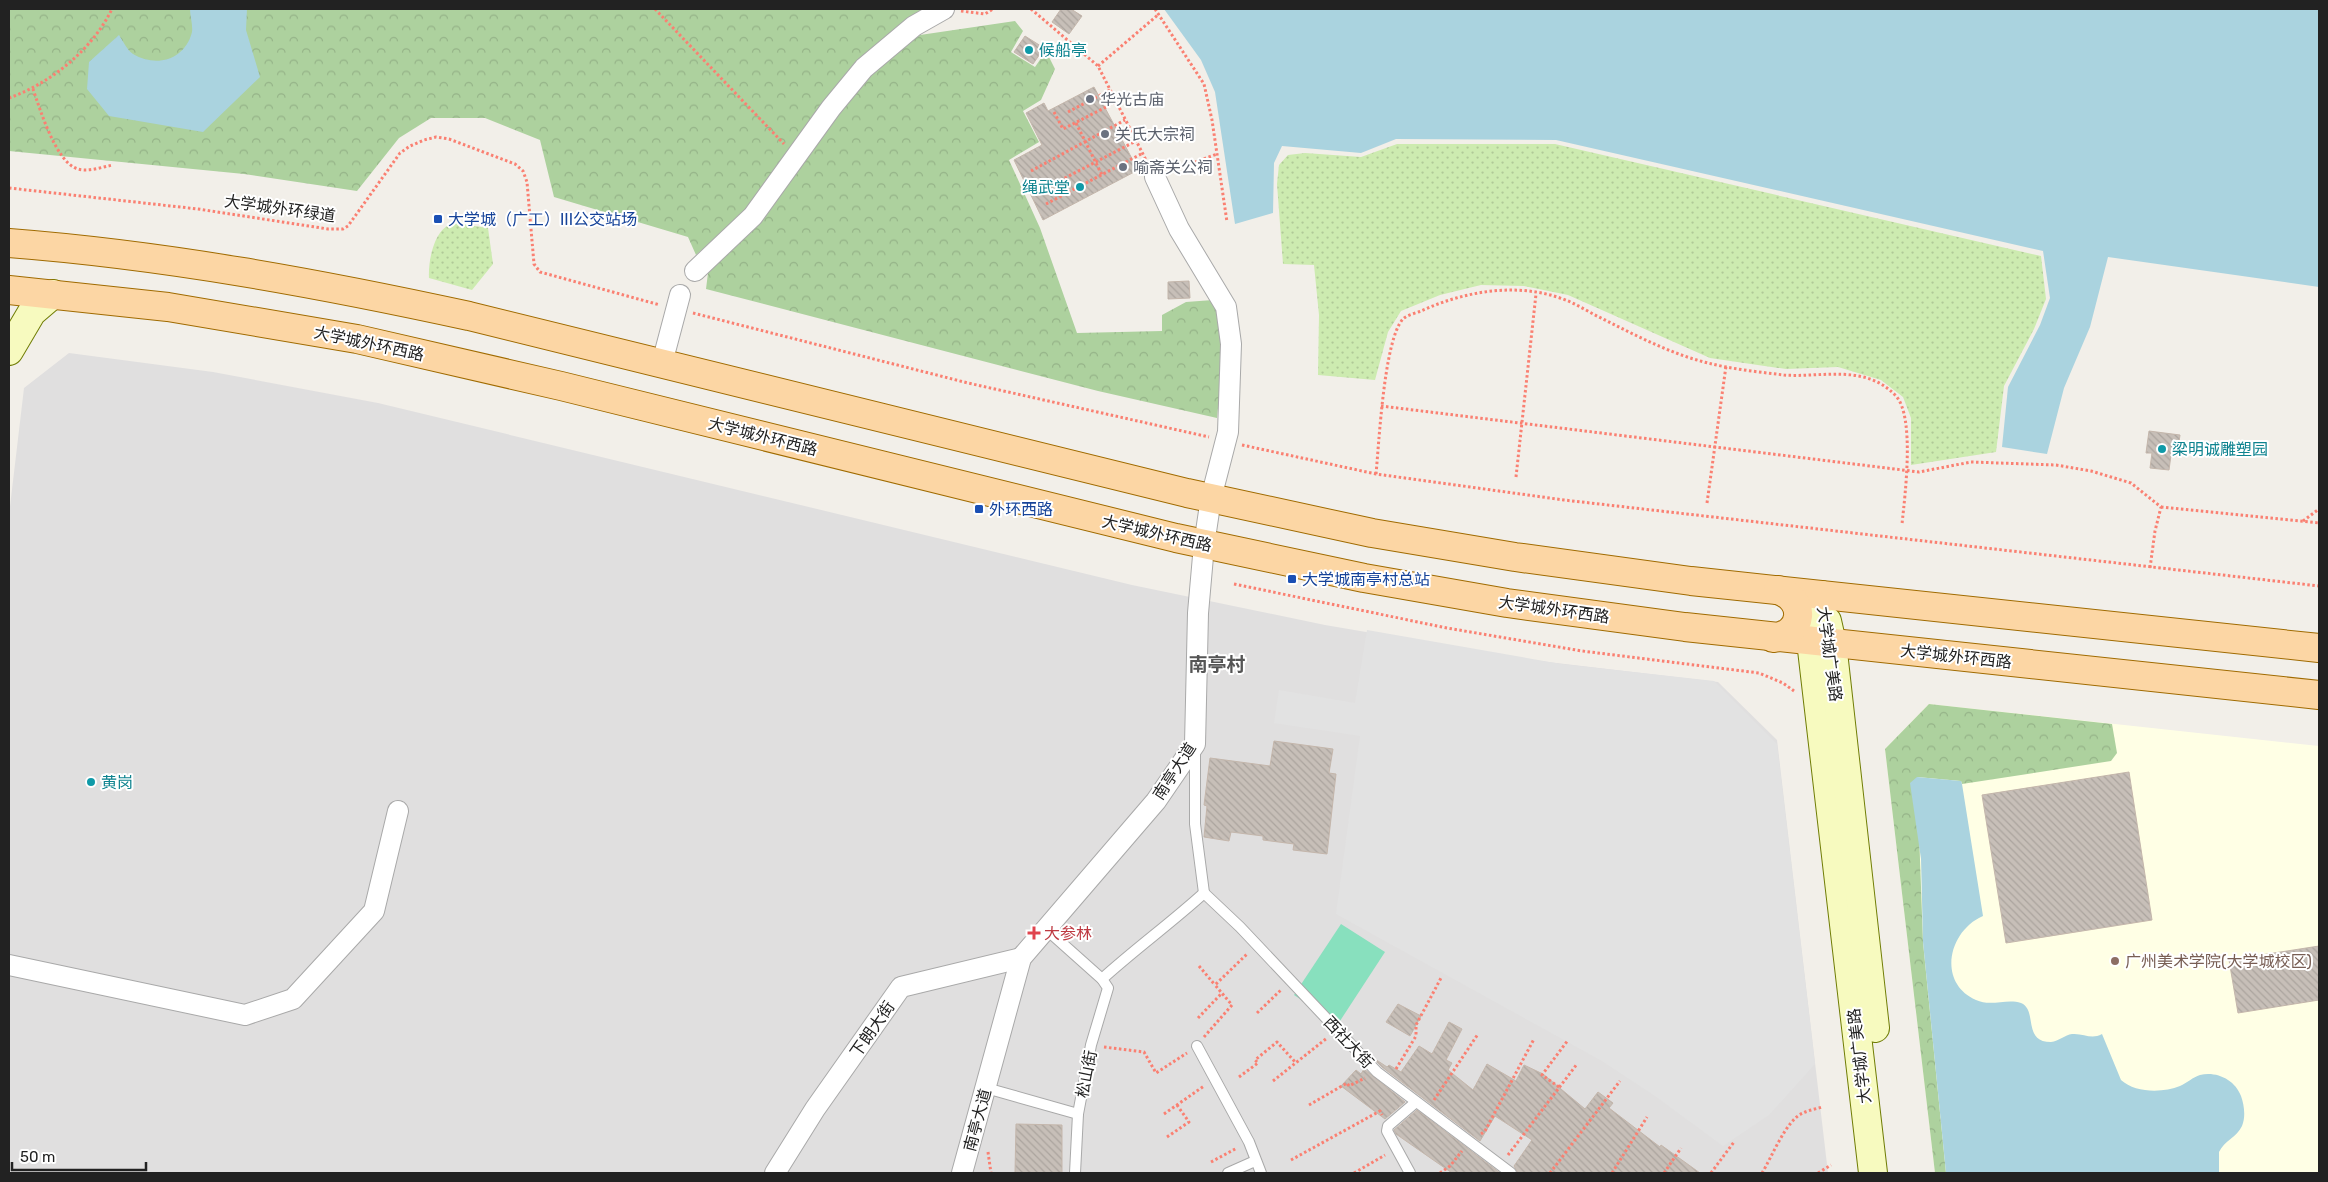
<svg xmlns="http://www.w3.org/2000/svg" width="2328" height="1182" viewBox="0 0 2328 1182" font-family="Rubik,'Noto Sans SC',sans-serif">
<defs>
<pattern id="grass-dots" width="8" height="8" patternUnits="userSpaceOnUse" patternTransform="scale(1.25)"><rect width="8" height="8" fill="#cdebb0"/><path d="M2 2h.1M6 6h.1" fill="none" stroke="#b0c997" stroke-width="1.8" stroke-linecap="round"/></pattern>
<pattern id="forest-crowns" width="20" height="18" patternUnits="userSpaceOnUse" patternTransform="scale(1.25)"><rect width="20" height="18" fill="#add19e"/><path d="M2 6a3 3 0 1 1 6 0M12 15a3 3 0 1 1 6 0" fill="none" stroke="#95b388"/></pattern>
<pattern id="building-back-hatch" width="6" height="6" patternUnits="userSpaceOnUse" patternTransform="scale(1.25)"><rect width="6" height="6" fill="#c7bfb8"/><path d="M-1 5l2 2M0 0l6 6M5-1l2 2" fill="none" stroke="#aba49e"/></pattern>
</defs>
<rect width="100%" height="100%" fill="#f2efe9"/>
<polygon fill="#e0dfdf" points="69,353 213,372 378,403 1132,585 1325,625 1531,660 1718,682 1777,740 1828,1173 9,1173 9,515 24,388"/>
<polygon fill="#ffffe5" points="1929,704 2319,746 2319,1173 1935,1173 1885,749"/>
<g fill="url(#grass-dots)">
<polygon points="1397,144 1555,144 2041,256 2046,299 2034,329 2004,386 1996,452 1911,465 1911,418 1903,397 1881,380 1838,367 1786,369 1710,358 1568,295 1524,286 1481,285 1440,295 1401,311 1388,332 1375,380 1318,375 1319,315 1314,265 1283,264 1277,184 1279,165 1288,155 1305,153 1361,157"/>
<path d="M 455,223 L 488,228 L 493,264 L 472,290 L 429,278 C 428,261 434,226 455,223 Z"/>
</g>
<g fill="url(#forest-crowns)">
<polygon points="9,9 922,9 904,22 748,209 696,255 688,237 554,197 540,140 485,118 431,118 399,138 357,191 244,174 9,151"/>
<path d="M 1015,21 L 1023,31 L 1011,52 L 1035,67 L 1046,51 L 1055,69 L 1041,100 L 1023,111 L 1039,142 L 1009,160 L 1040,228 L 1077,333 L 1162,331 L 1162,315 L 1186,302 L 1213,300 C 1232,328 1220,385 1217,418 L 1098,391 L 706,289 L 708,273 L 757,224 L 868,74 L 920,35 Z"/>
<polygon points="1929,704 2112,724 2117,753 2111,761 1962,784 1961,781 1917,777 1923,942 1946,1173 1935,1173 1885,749"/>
</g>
<polygon fill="#88e0be" points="1341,924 1385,952 1338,1024 1294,995"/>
<polygon fill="#e2e2e2" points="1367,630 1561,664 1714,681 1777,744 1815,1064 1769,1115 1723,1146 1655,1096 1602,1061 1336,914 1360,736 1274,723 1279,690 1355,703"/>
<g fill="#aad3df">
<path d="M 190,9 L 247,9 L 246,30 L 260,77 L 203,132 L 109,116 L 87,89 L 89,62 L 119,35 C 123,41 127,50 133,54 C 156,68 185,60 192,32 C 193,25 190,16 190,9 Z"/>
<polygon points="1164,9 2319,9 2319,287 2108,257 2090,327 2064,388 2047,454 2002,447 2008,387 2040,325 2050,298 2043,251 1556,140 1396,139 1361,153 1282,146 1274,163 1273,213 1235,224 1215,92 1201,60"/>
<path d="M 1917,777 L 1961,781 L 1962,784 L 1983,916 C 1948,931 1937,983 1976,1000 C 1991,1007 2007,998 2021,1003 C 2038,1010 2022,1042 2051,1042 C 2059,1041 2065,1035 2072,1034 C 2084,1033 2091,1040 2102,1034 L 2121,1080 C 2135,1093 2163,1093 2180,1086 C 2187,1083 2193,1077 2200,1075 C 2217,1071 2235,1080 2241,1096 C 2244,1104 2246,1117 2242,1126 C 2237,1137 2224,1141 2219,1152 L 2219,1173 L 1946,1173 L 1923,942 L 1921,859 L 1910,783 Z"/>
</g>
<g fill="url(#building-back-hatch)" stroke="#c4b6ab">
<polygon points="1061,9 1071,9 1082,16 1069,34 1052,22"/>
<polygon points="1025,36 1044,48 1033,64 1014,52"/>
<polygon points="1094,87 1138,170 1043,220 1014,160 1042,145 1026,113 1044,103 1048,111"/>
<polygon points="1189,281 1190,298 1168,299 1168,282"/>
<polygon points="2149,431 2180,435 2177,456 2171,455 2169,470 2150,468 2152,453 2146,453"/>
<polygon points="1274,741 1333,749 1329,773 1336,774 1327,854 1293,850 1294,844 1263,840 1263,836 1231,832 1229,841 1204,837 1207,806 1204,805 1210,758 1270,766"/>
<polygon points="2129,772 2152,920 2006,943 1982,795"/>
<polygon points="2319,946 2319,1000 2238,1013 2229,960"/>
<polygon points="1398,1004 1421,1016 1410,1036 1386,1022"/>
<polygon points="1449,1022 1462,1029 1446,1060 1452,1063 1448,1070 1473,1090 1487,1064 1516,1081 1524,1065 1543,1074 1585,1109 1598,1092 1613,1103 1609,1108 1660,1147 1661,1145 1700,1173 1518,1173 1514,1166 1532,1140 1495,1116 1480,1141 1382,1067 1372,1057 1387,1067 1389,1065 1401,1072 1419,1046 1432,1054"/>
<polygon points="1364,1069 1405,1102 1385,1119 1341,1086 1356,1070 1361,1074"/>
<polygon points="1417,1110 1500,1173 1452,1173 1396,1134 1394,1130"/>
<polygon points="1016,1124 1062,1125 1062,1173 1015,1173"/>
</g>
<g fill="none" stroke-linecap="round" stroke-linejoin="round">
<g stroke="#a9a9a9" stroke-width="12">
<g id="lane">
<polyline points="1195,750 1195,824 1204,893"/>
<polyline points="1204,893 1240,927 1377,1072 1511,1173"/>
<polyline points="1046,929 1102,979 1108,988 1091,1045 1078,1114 1075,1173"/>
<path d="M 1102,979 C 1135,949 1171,923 1204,893"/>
<polyline points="1197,1046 1249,1142 1261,1173"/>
<polyline points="986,1088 1078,1114"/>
<polyline points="1228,1173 1255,1161"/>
<polyline points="1410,1173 1387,1131 1388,1126 1416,1102"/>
</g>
</g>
<g stroke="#a9a9a9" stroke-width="22">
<g id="street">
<polyline points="695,271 753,216 831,108 864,68 914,26 944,9"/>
<polyline points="662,363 680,295"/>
<polyline points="9,965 245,1015 293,999 374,911 398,811"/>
<polyline points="775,1173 815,1109 901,987 1021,958"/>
<polyline points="962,1173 1021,958 1156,801 1195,744 1198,613 1204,545 1211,498 1228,432 1231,344 1226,307 1179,229 1155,177"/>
</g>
</g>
<g stroke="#707d05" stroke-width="30">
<g id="secondary">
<polyline points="9,351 32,312 53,294"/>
<polyline points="1822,595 1811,641 1873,1173"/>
<polyline points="1827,621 1832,643 1875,1028"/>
</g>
</g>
<g stroke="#a06b00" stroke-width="30">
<g id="primary">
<path d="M 9,243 C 164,255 317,283 469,316 L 1187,493 L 1372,533 L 1515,557 L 1691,581 L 2319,648"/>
<polyline points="9,290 168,307 357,339 561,386 1176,538 1364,578 1507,603 1685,627 2319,695"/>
<path d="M 1773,638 C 1804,634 1807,600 1778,590"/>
</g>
</g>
<g stroke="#fa8072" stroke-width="3" stroke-dasharray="2.5 2.5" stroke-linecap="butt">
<polyline points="655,9 784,144"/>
<polyline points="1031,9 1098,66 1147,162"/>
<polyline points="1155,9 1204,84 1212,120 1227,222"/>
<polyline points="961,11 985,14 993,9"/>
<polyline points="1098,66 1159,14"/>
<path d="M 33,89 C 40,109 56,163 78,169 C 89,172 102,167 113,165"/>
<path d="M 9,98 C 51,83 92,50 112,9"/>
<polyline points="1054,112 1063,129 1116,102"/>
<polyline points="1068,112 1110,90"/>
<polyline points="1076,123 1102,175"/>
<polyline points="1031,171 1125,120"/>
<polyline points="1171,171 1217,154"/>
<polyline points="9,188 198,209 328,229 343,229 348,226 400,153 410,146 424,140 436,137 449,139 515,164 523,171 527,182 534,264 540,272 660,305"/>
<polyline points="1038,192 1136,141"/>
<polyline points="1046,204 1143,153"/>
<polyline points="693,313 968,383 1209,437"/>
<polyline points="1381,406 1919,472 1971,462 2056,465 2091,471 2131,483 2161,507 2155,531 2150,568"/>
<polyline points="1242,445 1376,474 1564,500 2319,586"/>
<path d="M 1376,474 C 1379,444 1384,339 1403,319 C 1407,315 1416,313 1421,311 C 1465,291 1517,282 1563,299 C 1577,304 1590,313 1603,319 C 1637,336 1671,354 1708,363 C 1731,369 1759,372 1784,375 C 1821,378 1865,363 1896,396 C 1915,417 1905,495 1902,524"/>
<polyline points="1516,477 1536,294"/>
<polyline points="1707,503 1726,366"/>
<polyline points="2161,507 2319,523"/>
<polyline points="2303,521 2319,509"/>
<polyline points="1234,584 1447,628 1582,651 1759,673 1783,683 1794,691"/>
<polyline points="1199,966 1215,985"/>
<polyline points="1257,1013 1282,989"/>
<polyline points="1198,1018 1222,993"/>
<polyline points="1204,1037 1232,1005 1215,985 1247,954"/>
<polyline points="1104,1047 1144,1052 1156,1073 1187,1053"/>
<polyline points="1396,1069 1416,1036 1416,1025 1441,978"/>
<polyline points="1239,1077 1258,1063 1255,1060 1277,1042 1296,1063"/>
<polyline points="1273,1081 1327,1038"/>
<polyline points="1559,1087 1542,1075 1568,1040"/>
<polyline points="1434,1100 1478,1034"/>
<polyline points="1309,1105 1347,1083 1349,1086 1365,1078"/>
<polyline points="1164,1114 1204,1086"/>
<polyline points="1481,1134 1485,1131 1534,1039"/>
<polyline points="1167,1137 1189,1122 1177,1105"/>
<polyline points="988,1152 991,1173"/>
<polyline points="1508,1155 1577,1064"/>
<polyline points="1291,1160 1380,1111 1382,1115"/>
<polyline points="1211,1162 1237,1148"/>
<polyline points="1354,1173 1385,1155"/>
<polyline points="1440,1173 1450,1166 1462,1151"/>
<polyline points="1550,1173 1620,1081"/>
<polyline points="1612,1173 1647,1117"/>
<polyline points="1664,1173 1681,1148"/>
<polyline points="1711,1173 1734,1142"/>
<path d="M 1762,1173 C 1772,1157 1786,1120 1803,1113 C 1809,1110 1816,1109 1822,1107"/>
<polyline points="1818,1173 1831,1165"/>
</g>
<use href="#lane" stroke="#fff" stroke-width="10"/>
<use href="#street" stroke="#fff" stroke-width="20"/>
<use href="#secondary" stroke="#f7fabf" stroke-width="28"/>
<use href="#primary" stroke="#fcd6a4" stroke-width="28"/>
</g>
<g fill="#0f9aa8" stroke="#fff" stroke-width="2">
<circle cx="1029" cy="50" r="5"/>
<circle cx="1080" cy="187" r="5"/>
<circle cx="2162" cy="449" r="5"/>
<circle cx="91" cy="782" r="5"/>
</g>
<g fill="#6b7280" stroke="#fff" stroke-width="2">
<circle cx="1090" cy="99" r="5"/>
<circle cx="1105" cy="134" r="5"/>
<circle cx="1123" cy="167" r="5"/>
</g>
<g fill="#1a4fb4" stroke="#fff" stroke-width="2">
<rect x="433" y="214" width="10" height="10" rx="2.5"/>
<rect x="974" y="504" width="10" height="10" rx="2.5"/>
<rect x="1287" y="574" width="10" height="10" rx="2.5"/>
</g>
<path fill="#e0444e" stroke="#fff" stroke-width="2" d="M1031.5 925.5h5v5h5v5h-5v5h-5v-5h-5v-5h5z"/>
<circle fill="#8d6e63" stroke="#fff" stroke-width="2" cx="2115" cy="961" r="5"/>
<g text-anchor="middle" stroke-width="4" stroke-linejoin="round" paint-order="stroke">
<g font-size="16" fill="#0d838f" stroke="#fff" text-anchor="start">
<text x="1039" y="56">候船亭</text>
<text x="1070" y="193" text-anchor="end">绳武堂</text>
<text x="2172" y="455">梁明诚雕塑园</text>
<text x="101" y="788">黄岗</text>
</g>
<g font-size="16" fill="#5b616d" stroke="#fff" text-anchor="start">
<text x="1100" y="105">华光古庙</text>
<text x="1115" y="140">关氏大宗祠</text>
<text x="1133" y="173">喻斋关公祠</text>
</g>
<g font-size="16" fill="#222" stroke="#fff">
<text transform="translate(280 208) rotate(8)" y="6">大学城外环绿道</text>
<text transform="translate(369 343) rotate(12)" y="6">大学城外环西路</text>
<text transform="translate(763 436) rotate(14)" y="6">大学城外环西路</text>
<text transform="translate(1157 533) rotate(13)" y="6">大学城外环西路</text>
<text transform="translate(1554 609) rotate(8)" y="6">大学城外环西路</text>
<text transform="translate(1830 654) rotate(82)" y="6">大学城广美路</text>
<text transform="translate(1956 656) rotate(6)" y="6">大学城外环西路</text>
<text transform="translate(1174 771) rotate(-57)" y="6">南亭大道</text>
<text transform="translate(872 1029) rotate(-55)" y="6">下朗大街</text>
<text transform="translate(1349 1042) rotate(47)" y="6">西社大街</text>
<text transform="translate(1859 1056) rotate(-97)" y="6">大学城广美路</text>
<text transform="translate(1086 1074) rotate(-79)" y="6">松山街</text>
<text transform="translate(977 1120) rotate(-75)" y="6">南亭大道</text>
</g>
<g font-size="16" fill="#164399" stroke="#fff" text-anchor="start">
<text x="448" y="225">大学城（广工）III公交站场</text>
<text x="989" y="515">外环西路</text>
<text x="1302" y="585">大学城南亭村总站</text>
</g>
<g font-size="16" fill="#be3a42" stroke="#fff" text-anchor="start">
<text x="1044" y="939">大参林</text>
</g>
<g font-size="16" fill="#785e54" stroke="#fff" text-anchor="start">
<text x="2125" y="967">广州美术学院(大学城校区)</text>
</g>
<g font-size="19" font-weight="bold" fill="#555" stroke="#fff">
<text x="1217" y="671">南亭村</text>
</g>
</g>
<rect width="2328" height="1182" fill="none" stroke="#222222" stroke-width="20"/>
<path d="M12 1162v8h134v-8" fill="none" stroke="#222222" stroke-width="2.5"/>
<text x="20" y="1162" font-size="15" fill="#222222" stroke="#ffffff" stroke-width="4" paint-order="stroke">50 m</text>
</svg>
